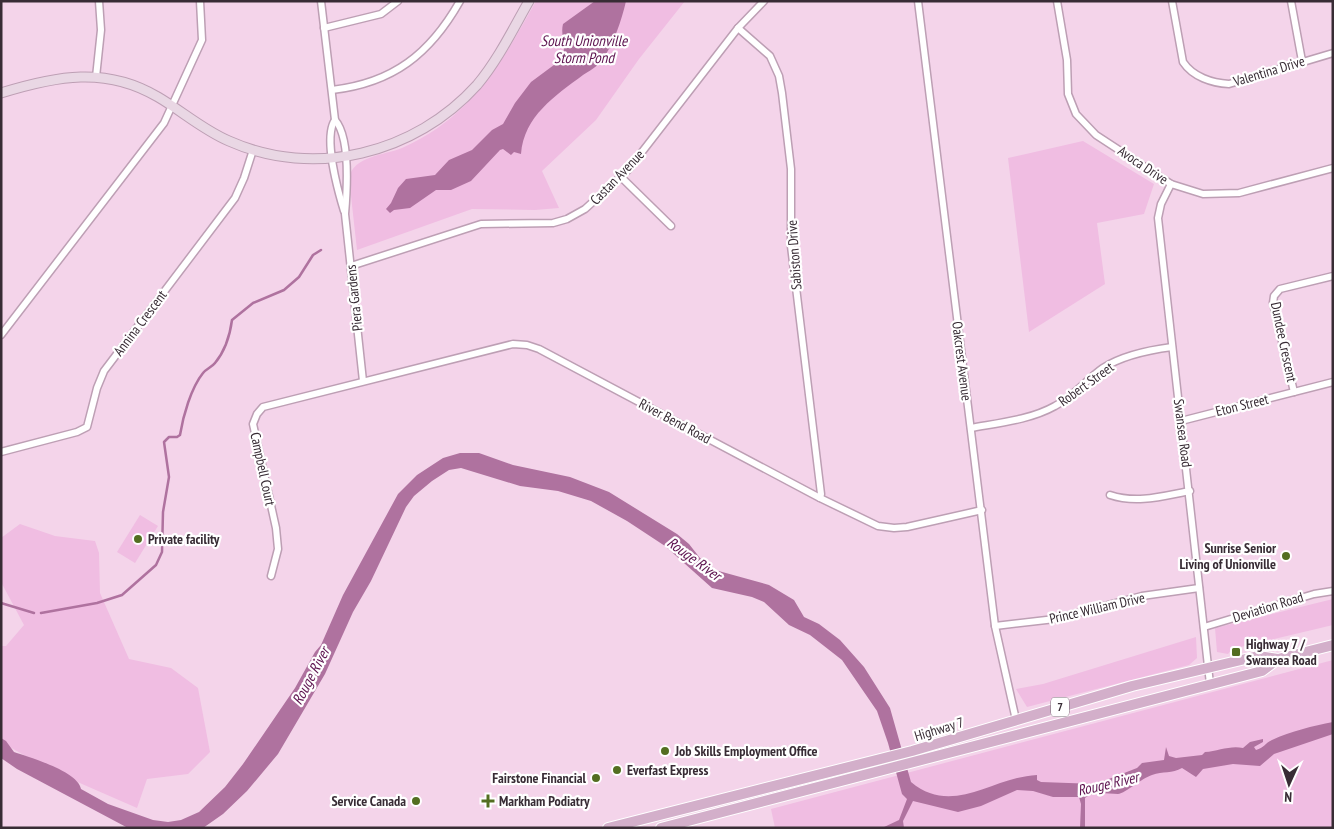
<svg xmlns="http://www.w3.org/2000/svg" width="1334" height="829" viewBox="0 0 1334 829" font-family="'PT Sans Narrow',sans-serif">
<rect width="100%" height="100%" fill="#f4d4ea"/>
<g fill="#f0bde2">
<path d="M 536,1 L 685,1 L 639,59 L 596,120 L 542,171 L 559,208 L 535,210 L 472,209 L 357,250 L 349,178 C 353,156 385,155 402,148 C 471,117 501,64 536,1 Z"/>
<polygon points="1083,141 1154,184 1144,214 1097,223 1105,284 1029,332 1008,158"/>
<polygon points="140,515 158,526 135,563 117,552"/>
<polygon points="20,524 55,536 95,541 99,553 100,593 129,659 171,668 198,688 210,752 188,774 147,779 137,808 50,770 1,742 1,646 6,646 24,625 1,582 1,538"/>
<polygon points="1333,599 1333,625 1232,649 1228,654 1217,652 1215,628"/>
<polygon points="1196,637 1197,658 1189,665 1027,707 1016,689 1043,684"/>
<polygon points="1333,660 1333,828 775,828 771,809"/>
</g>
<g fill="#af729f">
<path d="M 595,1 L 626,1 C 622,19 613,47 601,61 C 597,67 589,71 583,75 C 555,96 524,116 521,154 L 514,152 L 511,155 L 503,149 L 500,150 L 471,181 L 451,190 L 436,190 L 410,208 L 394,210 L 390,213 L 386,209 L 391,203 L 398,188 L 406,179 L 435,175 L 449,160 L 472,150 L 492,130 L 503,124 L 515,103 L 531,82 L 562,59 C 567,49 560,35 563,24 Z"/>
<path d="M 460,453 L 479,453 L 513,465 L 570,477 L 609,492 L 677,534 L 689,544 L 700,558 L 715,570 L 769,585 L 794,600 L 804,617 L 819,624 L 840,640 L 864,667 L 890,708 L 911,782 C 953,817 992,777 1037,775 L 1037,780 L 1041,782 L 1096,784 L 1137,768 L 1142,763 L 1164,760 L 1166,747 L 1169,756 L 1176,758 L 1202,755 L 1205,752 C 1218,751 1231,745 1243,748 L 1250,742 L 1263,739 L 1263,742 L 1254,747 L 1256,750 C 1264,748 1265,743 1272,740 C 1291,731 1313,726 1333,722 L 1333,734 L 1274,754 L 1260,766 L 1233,764 L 1203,769 L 1196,777 L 1182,768 C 1172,774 1163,771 1152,775 C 1142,778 1126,793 1118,794 C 1107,794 1094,790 1085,798 L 1085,828 L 1080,828 L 1081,804 L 1079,797 L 1053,797 L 1033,791 L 1017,790 L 981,806 L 958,812 L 913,801 L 903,821 L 904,828 L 882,828 L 899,820 L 907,799 L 902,794 L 888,743 L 877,711 L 842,660 L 810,635 L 789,625 L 764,602 L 752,597 L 712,588 L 665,546 L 627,521 L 591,501 L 558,491 L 520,486 L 461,468 L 449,470 L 432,481 L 414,496 L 406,507 L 371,581 L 353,612 L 325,674 L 278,754 L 247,791 L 223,814 L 203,828 L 128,828 L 17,769 L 1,758 L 1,738 L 6,741 L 14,752 C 28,757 78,771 81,789 L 108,804 L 153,820 L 168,822 L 181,820 L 199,812 L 225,787 L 243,764 L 295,688 L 315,652 L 321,645 L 343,595 L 398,494 L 417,475 L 443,458 Z"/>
</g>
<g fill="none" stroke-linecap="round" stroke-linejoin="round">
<g stroke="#af729f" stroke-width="2.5">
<polyline points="1,603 34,613"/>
<path d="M 41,613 L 97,603 L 122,595 L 156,565 L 162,552 L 163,512 L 169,477 L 164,442 L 169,437 L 177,437 L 180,435 C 183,416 191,388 203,373 C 206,369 212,367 215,363 C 225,351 230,335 232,320 L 253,303 L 284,290 L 299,277 L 313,255 L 321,250"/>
</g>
<g stroke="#bd9fb4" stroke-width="9">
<g id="street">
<path d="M 321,1 L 335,120 C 351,138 347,191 345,214 L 363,381"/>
<polyline points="918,1 995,626 1016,720"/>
<polyline points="1057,1 1067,60 1068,94 1076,114 1096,135 1171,184 1203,194 1239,193 1333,168"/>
<path d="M 1172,1 L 1183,62 C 1193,77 1212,83 1229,84 L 1333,53"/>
<polyline points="1291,1 1302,61"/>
<polyline points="324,28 381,14 398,1"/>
<polyline points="738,28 770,56 779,76 782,93 791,169 791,246 821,494 820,498"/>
<polyline points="96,77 101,30 99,1"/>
<path d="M 332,90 C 393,83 430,54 460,1"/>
<path d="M 335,120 C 323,137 338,191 344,211"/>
<polyline points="621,177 671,226"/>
<polyline points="1171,184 1161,204 1158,218 1210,684"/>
<polyline points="351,266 481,224 553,223 567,219 585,209 628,170 738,28 764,1"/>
<polyline points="1,335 164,123 202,40 200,1"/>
<polyline points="1294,392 1273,303 1274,296 1280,289 1333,276"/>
<polyline points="1181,421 1333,382"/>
<path d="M 971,428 C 998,423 1030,420 1055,406 C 1073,397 1086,380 1103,368 C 1123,355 1149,350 1172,347"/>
<polyline points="1,452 77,432 87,427 97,388 104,371 235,198 244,178 253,150"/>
<path d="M 1110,495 C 1137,504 1163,496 1190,491"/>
<polyline points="271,576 278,549 276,528 253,424 257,414 263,407 513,344 527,345 539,349 820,498 878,526 894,528 907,527 982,510"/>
<polyline points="995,626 1055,619 1142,596 1199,588"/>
<polyline points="1204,627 1314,594 1333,591"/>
</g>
</g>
<g stroke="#bd9fb4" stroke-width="11">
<path id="secondary" d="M 1,93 C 56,76 106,66 158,97 C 182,111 203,130 229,141 C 314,179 415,154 477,85 C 498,60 513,29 529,1"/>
</g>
<g stroke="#fff" stroke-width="12">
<g id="primary">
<polyline points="608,828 912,751 1132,686 1258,656 1278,659"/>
<polyline points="661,828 1262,671 1278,659 1333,645"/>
</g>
</g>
<use href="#street" stroke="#fff" stroke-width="6"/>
<use href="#secondary" stroke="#e9d7e4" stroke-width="9"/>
<use href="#primary" stroke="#d3afca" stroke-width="10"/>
</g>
<g fill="#536e21" stroke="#fff" stroke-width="2">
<circle cx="138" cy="539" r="5"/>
<circle cx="1286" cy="556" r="5"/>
<rect x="1231" y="647" width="10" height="10" rx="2.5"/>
<circle cx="665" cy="751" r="5"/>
<circle cx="617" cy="770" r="5"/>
<circle cx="596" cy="778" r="5"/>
<circle cx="416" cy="801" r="5"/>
<path d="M485.5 793.5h5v5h5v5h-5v5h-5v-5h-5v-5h5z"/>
</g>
<g text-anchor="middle" stroke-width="4.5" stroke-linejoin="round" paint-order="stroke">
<rect fill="#fff" stroke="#746b72" stroke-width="1" x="1051" y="697.5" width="18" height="19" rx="4"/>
<g font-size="12" font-weight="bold" fill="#382c35">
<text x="1060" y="711">7</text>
</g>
<g font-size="14" fill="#382c35" stroke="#fff">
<text transform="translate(1269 71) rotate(-17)" y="5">Valentina Drive</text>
<text transform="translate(1143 165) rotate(34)" y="5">Avoca Drive</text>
<text transform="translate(617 177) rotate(-46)" y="5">Castan Avenue</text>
<text transform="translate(794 255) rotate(-94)" y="5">Sabiston Drive</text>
<text transform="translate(354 298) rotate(-96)" y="5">Piera Gardens</text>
<text transform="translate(140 323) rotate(-53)" y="5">Annina Crescent</text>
<text transform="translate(1284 342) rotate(78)" y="5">Dundee Crescent</text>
<text transform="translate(962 361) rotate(83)" y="5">Oakcrest Avenue</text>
<text transform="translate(1086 384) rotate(-36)" y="5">Robert Street</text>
<text transform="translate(1242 405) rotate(-14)" y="5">Eton Street</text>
<text transform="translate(675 421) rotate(28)" y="5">River Bend Road</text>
<text transform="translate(1183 433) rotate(83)" y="5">Swansea Road</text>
<text transform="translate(263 469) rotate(78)" y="5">Campbell Court</text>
<text transform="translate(1268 607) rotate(-17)" y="5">Deviation Road</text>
<text transform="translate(1097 608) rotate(-13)" y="5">Prince William Drive</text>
<text transform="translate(939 729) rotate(-17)" y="5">Highway 7</text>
</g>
<g font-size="14" font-weight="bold" fill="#382c35" stroke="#fff" text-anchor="start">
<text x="148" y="544">Private facility</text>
<text x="1276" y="553" text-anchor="end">Sunrise Senior<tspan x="1276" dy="16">Living of Unionville</tspan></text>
<text x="1246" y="649">Highway 7 /<tspan x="1246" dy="16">Swansea Road</tspan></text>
<text x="675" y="756">Job Skills Employment Office</text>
<text x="627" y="775">Everfast Express</text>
<text x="586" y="783" text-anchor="end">Fairstone Financial</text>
<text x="406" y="806" text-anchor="end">Service Canada</text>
<text x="499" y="806">Markham Podiatry</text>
</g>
<g font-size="15" font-style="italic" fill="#5e1450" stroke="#fff">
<text x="584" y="46">South Unionville<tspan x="584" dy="17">Storm Pond</tspan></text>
<text transform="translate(694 559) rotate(36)" y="5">Rouge River</text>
<text transform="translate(311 676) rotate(-62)" y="5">Rouge River</text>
<text transform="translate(1108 784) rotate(-13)" y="5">Rouge River</text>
</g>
</g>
<rect width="1334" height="829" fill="none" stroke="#382c35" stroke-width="5"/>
<g transform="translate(1289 784) rotate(183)" stroke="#ffffff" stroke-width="4" paint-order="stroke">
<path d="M0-4L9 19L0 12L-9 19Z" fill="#382c35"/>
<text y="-8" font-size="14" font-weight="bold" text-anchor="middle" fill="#382c35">N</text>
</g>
</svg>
